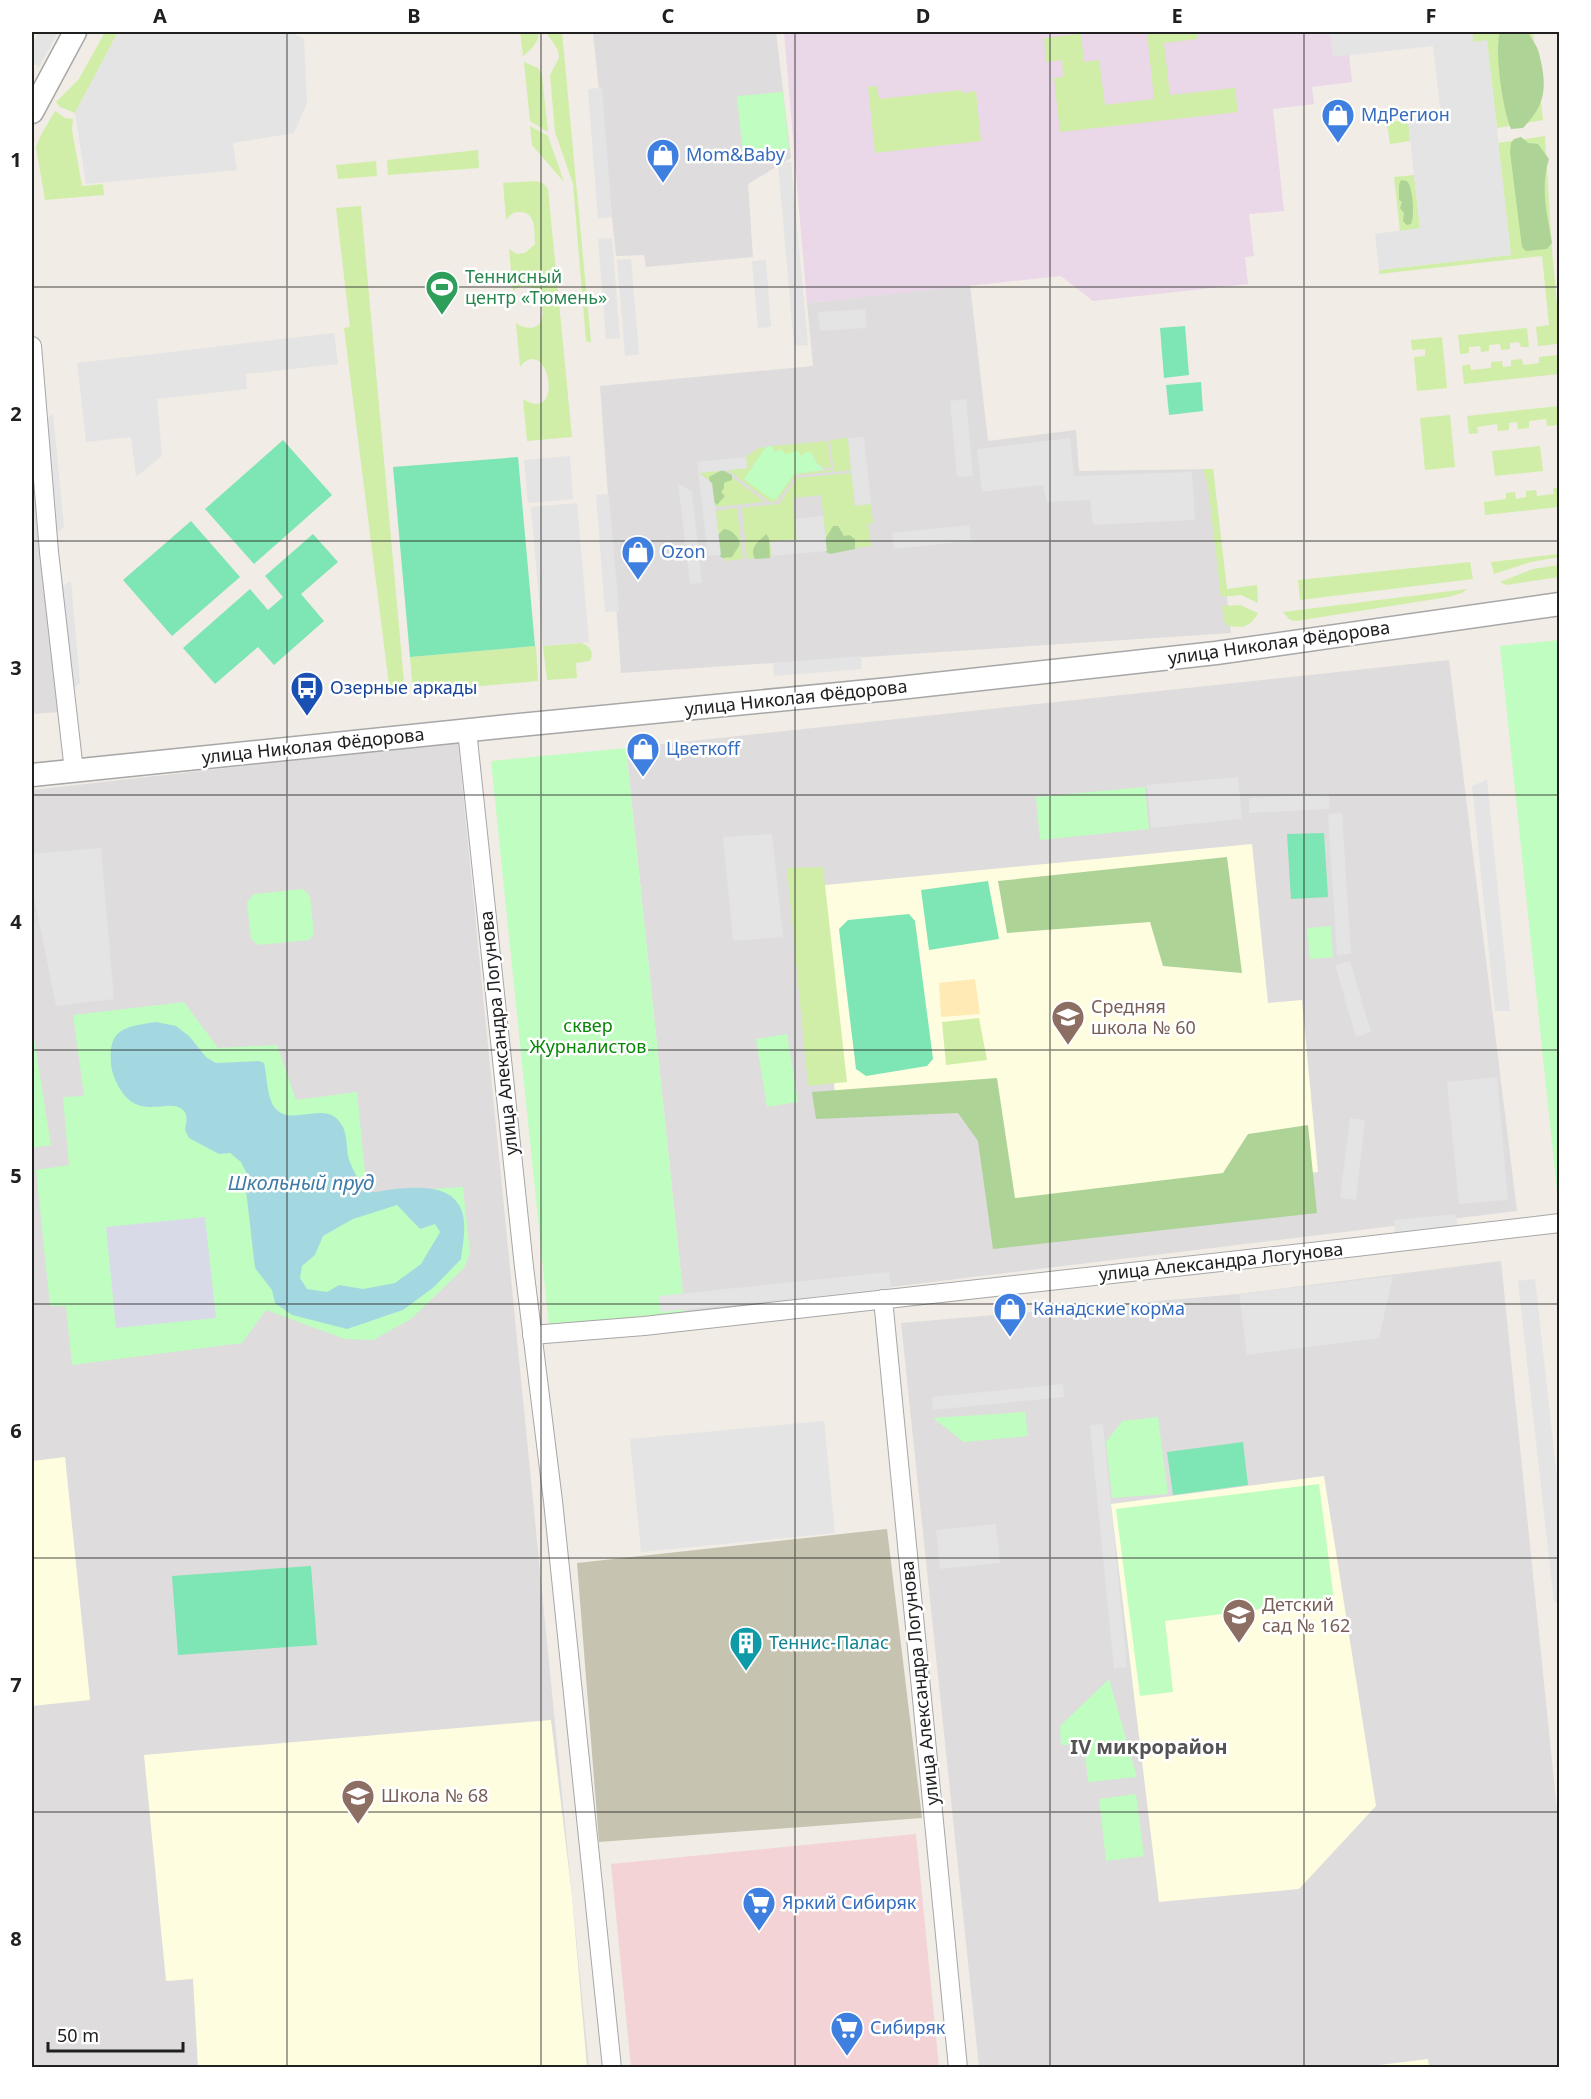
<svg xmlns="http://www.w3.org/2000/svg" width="1591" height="2099" viewBox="0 0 1591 2099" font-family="'Noto Sans',sans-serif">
<rect width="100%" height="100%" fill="#f1ece5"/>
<g fill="#dedcdc">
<polygon points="593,32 776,32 791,158 748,184 753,257 646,267 644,255 616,256"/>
<polygon points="970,285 988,441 1076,430 1079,471 1213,469 1231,633 621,673 600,386 813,366 807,303"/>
<polygon points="32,421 61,712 32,714"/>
<polygon points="1449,660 1517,1211 685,1312 626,748"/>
<polygon points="458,742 589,2067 32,2067 32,790"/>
<polygon points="1501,1261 1559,1830 1559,2067 979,2067 901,1323 1239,1294"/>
</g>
<polygon fill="#f3d3d5" points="916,1834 939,2067 631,2067 611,1864"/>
<polygon fill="#ead7e8" points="784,32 1330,32 1333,56 1349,55 1352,82 1312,87 1314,104 1273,109 1284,211 1249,214 1254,256 1245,257 1248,284 1093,301 1061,276 807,303"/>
<g fill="#fffde0">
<polygon points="1252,844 1268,1003 1302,1000 1318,1172 1001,1202 990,1089 836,1104 815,886"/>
<polygon points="65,1457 90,1700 32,1706 32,1461"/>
<polygon points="1324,1476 1376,1806 1299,1889 1159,1902 1111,1504"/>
<polygon points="551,1720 572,1896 587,2067 198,2067 193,1979 166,1981 144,1755"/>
<polygon points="1428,2059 1429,2067 1355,2068"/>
</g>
<polygon fill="#c6c4b0" points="887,1529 922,1818 599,1842 577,1563"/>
<g fill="#d0eea8">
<polygon points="105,32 118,32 75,113 60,107 56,102 79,79"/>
<path d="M 520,32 L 539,32 C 538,43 532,49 523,56 Z"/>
<polygon points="546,32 562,32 591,342 588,342 586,341 573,184 555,132 550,75 559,58 558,50"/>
<polygon points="1147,32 1197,32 1197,39 1164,43 1170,95 1235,88 1238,112 1060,132 1054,78 1063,77 1062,60 1046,62 1044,38 1081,34 1084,62 1099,60 1105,105 1154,99"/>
<polygon points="1473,32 1533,32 1543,120 1497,128 1487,41 1473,42"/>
<polygon points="524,62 538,68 542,75 548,132 530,121"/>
<polygon points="877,86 879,99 961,90 962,93 976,91 981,141 875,153 868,87"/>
<polygon points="55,111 65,118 73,119 72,130 82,186 103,184 104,195 45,200 36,147 41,135"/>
<polygon points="1408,120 1410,141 1390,144 1387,122"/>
<polygon points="530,126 548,136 564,182 532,145"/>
<polygon points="1545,136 1552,251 1559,325 1559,374 1464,384 1462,366 1470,364 1471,370 1491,368 1491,362 1502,361 1503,367 1511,366 1511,360 1522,359 1523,365 1539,363 1539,357 1558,355 1557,344 1538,346 1536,327 1549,325 1542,256 1379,274 1379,270 1511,255 1498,143"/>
<polygon points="478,150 479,168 388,175 387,160"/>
<polygon points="376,161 377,176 338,179 336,165"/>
<polygon points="1414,175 1420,229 1400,231 1394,177"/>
<path d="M 536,181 L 544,184 L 548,189 L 572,437 L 527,441 L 523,399 C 566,426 548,332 520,367 L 516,323 C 523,329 538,331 542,319 C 544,312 541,300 539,293 L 531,287 L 521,286 L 513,291 L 509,249 L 517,254 L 525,253 L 535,244 C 534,232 537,211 519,212 C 513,212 510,215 506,220 L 503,183 Z"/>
<polygon points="361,206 405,693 390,693 344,328 350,327 336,208"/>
<polygon points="1527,328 1529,347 1521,347 1519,342 1510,343 1510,349 1501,350 1500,344 1489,345 1489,351 1481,352 1480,346 1469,347 1469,353 1460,354 1458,335"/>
<polygon points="1442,337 1447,388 1417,391 1414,357 1425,356 1425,349 1412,350 1411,340"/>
<polygon points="1559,406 1559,425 1547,426 1546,419 1529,421 1529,428 1518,429 1517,422 1509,423 1509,430 1498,431 1497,424 1477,427 1478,433 1469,434 1467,416"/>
<polygon points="1450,415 1455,467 1425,470 1420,418"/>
<polygon points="848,438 851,470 834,472 830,440"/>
<polygon points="828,441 831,468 824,468 816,462 811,452 801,457 775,452 771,446"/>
<polygon points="1540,446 1543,471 1495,476 1492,451"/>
<polygon points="766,447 744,479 831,470 831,472 796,475 777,501 770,502 728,470 747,468 746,457 758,448"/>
<polygon points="1203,469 1213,469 1227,589 1257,585 1258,603 1241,595 1221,597 1208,485"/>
<polygon points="723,470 765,502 715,507 712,483 699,473"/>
<polygon points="852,473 855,506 871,504 873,522 868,525 871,546 827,551 821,495 793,498 797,539 771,542 772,556 747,559 742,508 779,504 797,478"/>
<polygon points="1553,488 1559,488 1559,507 1485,515 1484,502 1506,499 1506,493 1515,492 1516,499 1526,497 1526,491 1536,490 1537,496 1554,494"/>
<polygon points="737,508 743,559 727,561 721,555 716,511"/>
<polygon points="1559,554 1559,557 1531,562 1494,574 1491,562"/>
<polygon points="1470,562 1473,579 1300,600 1298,580"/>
<polygon points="1559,565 1559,577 1506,585 1500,582 1533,569"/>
<polygon points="1467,589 1462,593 1448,597 1296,621 1290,620 1283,612"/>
<path d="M 1240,605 L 1258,613 C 1250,627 1244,628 1228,626 L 1224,621 L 1222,606 Z"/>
<path d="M 581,643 C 589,645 595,652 590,661 L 576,663 L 577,678 L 547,680 L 543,646 Z"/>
<polygon points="536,646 538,681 413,692 410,657"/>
<polygon points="823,867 847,1082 808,1086 787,868"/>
<polygon points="979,1018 987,1060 946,1065 942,1022"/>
</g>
<g fill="#add397">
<path d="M 1500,32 L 1528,32 C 1531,39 1537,45 1539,53 C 1547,86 1547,103 1523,128 L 1511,129 C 1503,111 1494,51 1500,32 Z"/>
<path d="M 1521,137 L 1528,143 L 1538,144 L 1549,159 C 1540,188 1547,213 1552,243 L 1547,249 L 1526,251 L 1522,247 L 1510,152 L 1511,143 L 1514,139 Z"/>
<path d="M 1401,180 L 1407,181 C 1413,187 1415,217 1411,224 L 1407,225 L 1403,221 L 1404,213 L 1400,208 L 1402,202 L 1399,200 L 1399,185 Z"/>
<polygon points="722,470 732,475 732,480 724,483 724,488 721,492 725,496 717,505 714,502 709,477"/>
<polygon points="833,526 838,526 844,536 849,535 855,539 855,549 830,554 826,552 824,541"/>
<path d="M 724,529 C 732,530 738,536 740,544 L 732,557 L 722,558 L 720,556 L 717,536 Z"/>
<path d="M 766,534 L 769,538 L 770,558 L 755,559 C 749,547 758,542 766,534 Z"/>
<polygon points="1227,857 1242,973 1163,966 1150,922 1007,933 998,881"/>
<polygon points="997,1078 1015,1198 1223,1173 1248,1134 1308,1125 1317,1213 993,1249 978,1141 958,1113 816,1119 812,1092"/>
</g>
<polygon fill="#ffeab5" points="975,979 980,1014 941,1017 939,983"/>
<g fill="#c0fdc0">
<polygon points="783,92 789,149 743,154 737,96"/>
<polygon points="771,446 775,452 781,449 785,454 798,451 801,456 806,452 811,452 816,462 824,470 794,474 776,499 771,499 744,479 766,447"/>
<polygon points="1559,640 1560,1201 1558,1201 1500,646"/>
<polygon points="626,748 685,1312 549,1326 491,761"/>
<polygon points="1145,787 1149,829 1040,840 1036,797"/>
<polygon points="303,889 310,896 314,934 309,940 259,945 251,939 247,902 254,894"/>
<polygon points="1331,926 1333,957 1310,959 1307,928"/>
<polygon points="184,1002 218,1048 277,1045 296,1100 357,1092 367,1193 463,1187 470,1253 464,1268 411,1319 373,1340 345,1339 266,1310 242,1343 72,1365 66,1306 50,1306 36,1170 69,1165 63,1097 84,1096 73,1015"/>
<polygon points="32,1026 51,1145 32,1148"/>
<polygon points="787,1034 798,1102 767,1107 756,1039"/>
<polygon points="1025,1412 1028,1436 964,1442 933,1418"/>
<polygon points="1158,1417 1168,1494 1112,1498 1106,1442 1122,1421"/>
<polygon points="1319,1484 1334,1600 1165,1621 1173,1692 1140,1696 1116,1509"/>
<polygon points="1109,1679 1137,1777 1088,1782 1084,1744 1061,1745 1060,1726"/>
<polygon points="1136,1794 1144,1856 1106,1861 1099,1799"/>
</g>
<g fill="#7ee5b5">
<polygon points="1185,326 1189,375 1164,378 1160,328"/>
<polygon points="1201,382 1203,411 1169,415 1166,385"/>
<polygon points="283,440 332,495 254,564 205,509"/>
<polygon points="518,457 535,646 410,657 393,467"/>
<polygon points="191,521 240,577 172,636 123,580"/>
<polygon points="313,534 338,562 301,594 324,621 274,665 258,647 215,684 183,648 250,589 268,610 283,597 265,576"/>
<polygon points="1324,833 1328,897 1291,899 1287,834"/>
<polygon points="988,881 999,939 929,950 921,890"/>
<polygon points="909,914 915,921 933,1059 927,1066 866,1076 856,1069 839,929 848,920"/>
<polygon points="1243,1442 1248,1485 1173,1495 1167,1452"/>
<polygon points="311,1566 317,1645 178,1655 172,1576"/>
</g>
<g fill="#e4e4e4">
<polygon points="39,32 58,32 39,67 32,63 32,46"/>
<polygon points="118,32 290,32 304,39 307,103 294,133 233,143 237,170 86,184 75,113"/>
<polygon points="1330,32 1473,32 1473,42 1487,40 1511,255 1379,270 1375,234 1420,228 1408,120 1441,116 1433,46 1333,57"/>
<polygon points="602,88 612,217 598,219 588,89"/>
<polygon points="791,162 808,345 794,346 778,163"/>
<polygon points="612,238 620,338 606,339 598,239"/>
<polygon points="631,259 639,354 625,356 617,260"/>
<polygon points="766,260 771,327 758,328 752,261"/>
<polygon points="865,309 867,328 820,331 818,312"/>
<polygon points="334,333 338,364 246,374 247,389 157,399 162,456 136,477 131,437 86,442 77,363"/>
<polygon points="966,399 973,476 957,477 950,401"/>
<polygon points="53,414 64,527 52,537 40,424"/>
<polygon points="864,437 871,504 855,506 848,438"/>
<polygon points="1070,438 1074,476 1192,472 1195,520 1093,525 1090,500 1047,502 1043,485 982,492 977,449"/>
<polygon points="570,456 573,499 528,503 524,460"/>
<polygon points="746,457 747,468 699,473 712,483 721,555 708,556 697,462"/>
<polygon points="678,483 692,492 702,583 690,584"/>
<polygon points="609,494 619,611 605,612 596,495"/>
<polygon points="577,503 589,642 543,646 531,507"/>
<polygon points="823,516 827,551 772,556 770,542 797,539 795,519"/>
<polygon points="969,525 971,541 894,549 892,533"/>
<polygon points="71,581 80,683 68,693 56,590"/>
<polygon points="861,656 862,669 774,676 773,663"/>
<polygon points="1238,777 1242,819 1151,828 1147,785"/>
<polygon points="1487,780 1510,1011 1495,1011 1472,786"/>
<polygon points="1329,794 1330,809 1249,813 1249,798"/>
<polygon points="1342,813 1351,954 1337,955 1328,814"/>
<polygon points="772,834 783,937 733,941 723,837"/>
<polygon points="101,848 114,999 56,1006 32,887 32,854"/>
<polygon points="1350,961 1371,1032 1356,1037 1335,965"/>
<polygon points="1497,1077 1508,1200 1459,1204 1447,1082"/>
<polygon points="1350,1118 1365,1120 1356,1200 1340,1198"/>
<polygon points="1456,1214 1458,1228 1395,1234 1394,1220"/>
<polygon points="889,1272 891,1288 661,1312 659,1296"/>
<polygon points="1393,1276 1379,1338 1247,1355 1239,1294"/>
<polygon points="1535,1279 1559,1496 1559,1602 1554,1602 1518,1281"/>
<polygon points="1063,1384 1064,1397 933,1410 932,1397"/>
<polygon points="824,1421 835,1533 641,1552 630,1439"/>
<polygon points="1103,1424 1127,1667 1114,1669 1090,1425"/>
<polygon points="996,1524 1000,1563 940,1569 936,1530"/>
</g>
<polygon fill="#d9dae7" points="205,1217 216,1318 116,1328 106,1227"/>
<path fill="#a3d8e1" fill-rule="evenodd" d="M 156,1022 L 176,1026 L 189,1036 L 206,1057 L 216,1063 L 259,1061 L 264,1063 C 267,1076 267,1098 275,1108 C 290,1126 319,1104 336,1118 C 348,1129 346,1142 348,1156 C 350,1165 359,1182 366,1188 C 373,1195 379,1191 387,1190 C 409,1187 447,1183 459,1205 C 468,1219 463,1243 461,1259 L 434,1287 L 403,1310 L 347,1329 L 292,1315 L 275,1303 L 272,1290 L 255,1268 L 246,1190 L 247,1174 L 241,1162 L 230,1153 L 219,1154 L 189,1138 L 185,1130 C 186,1123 189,1115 182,1109 C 170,1099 145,1117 126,1097 C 118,1088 112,1075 111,1064 C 108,1027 126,1027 156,1022 ZM 397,1205 L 420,1229 L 435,1224 L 440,1232 L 421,1264 L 395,1283 L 363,1289 L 339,1285 L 327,1292 L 307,1289 L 300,1278 L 302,1266 L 315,1255 L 323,1236 L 353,1219 Z"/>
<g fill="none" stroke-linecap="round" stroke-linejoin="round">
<g stroke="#a7a7a7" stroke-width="20">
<g id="minor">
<polyline points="32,346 49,552 74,771"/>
<polyline points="467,730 524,1267 553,1501 612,2068"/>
<polyline points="883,1299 958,2068"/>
<polyline points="532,1335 644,1326 1356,1247 1560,1223"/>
</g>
</g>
<g stroke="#a7a7a7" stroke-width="25">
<g id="tertiary">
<polyline points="32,112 75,32"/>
<polyline points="32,775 509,726 890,689 1216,653 1560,604"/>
</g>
</g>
<use href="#minor" stroke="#fff" stroke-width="18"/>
<use href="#tertiary" stroke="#fff" stroke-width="22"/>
</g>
<path fill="none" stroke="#202020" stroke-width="1.5" stroke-opacity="0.55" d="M 287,32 L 287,2068M 541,32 L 541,2068M 795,32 L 795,2068M 1050,32 L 1050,2068M 1304,32 L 1304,2068M 32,287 L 1560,287M 32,541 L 1560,541M 32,795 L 1560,795M 32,1050 L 1560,1050M 32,1304 L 1560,1304M 32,1558 L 1560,1558M 32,1812 L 1560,1812"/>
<defs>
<g id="shop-pin" transform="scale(1.725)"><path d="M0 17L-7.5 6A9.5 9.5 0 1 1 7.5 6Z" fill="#3f7fe0" stroke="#fff"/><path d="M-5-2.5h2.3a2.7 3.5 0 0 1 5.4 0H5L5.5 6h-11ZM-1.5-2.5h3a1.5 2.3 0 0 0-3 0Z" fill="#fff"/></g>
<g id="stadium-pin" transform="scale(1.725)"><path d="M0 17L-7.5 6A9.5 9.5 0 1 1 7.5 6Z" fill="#2e9e5b" stroke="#fff"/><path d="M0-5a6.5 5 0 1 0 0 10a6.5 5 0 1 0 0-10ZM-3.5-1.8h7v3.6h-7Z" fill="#fff"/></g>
<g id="bus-pin" transform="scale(1.725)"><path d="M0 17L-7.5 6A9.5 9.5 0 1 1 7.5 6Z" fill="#1a4fb4" stroke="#fff"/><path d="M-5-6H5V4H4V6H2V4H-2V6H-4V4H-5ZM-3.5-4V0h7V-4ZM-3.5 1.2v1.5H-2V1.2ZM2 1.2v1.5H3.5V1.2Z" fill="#fff"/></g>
<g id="school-pin" transform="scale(1.725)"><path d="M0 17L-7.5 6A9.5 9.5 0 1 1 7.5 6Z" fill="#8d6e63" stroke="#fff"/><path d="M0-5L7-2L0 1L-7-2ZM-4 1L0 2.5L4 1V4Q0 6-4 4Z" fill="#fff"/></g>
<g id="building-pin" transform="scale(1.725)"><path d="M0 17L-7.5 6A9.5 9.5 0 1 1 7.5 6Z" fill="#0f9aa8" stroke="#fff"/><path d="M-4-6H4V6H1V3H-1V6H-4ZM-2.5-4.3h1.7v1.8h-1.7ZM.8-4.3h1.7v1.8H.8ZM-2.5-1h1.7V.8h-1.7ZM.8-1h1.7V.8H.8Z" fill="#fff"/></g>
<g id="supermarket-pin" transform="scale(1.725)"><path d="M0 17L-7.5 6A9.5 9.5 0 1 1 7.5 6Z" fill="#3f7fe0" stroke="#fff"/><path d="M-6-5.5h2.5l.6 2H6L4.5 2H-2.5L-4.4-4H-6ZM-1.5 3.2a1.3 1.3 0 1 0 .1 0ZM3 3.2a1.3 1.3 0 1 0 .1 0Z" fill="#fff"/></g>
</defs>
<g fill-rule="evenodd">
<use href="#shop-pin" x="1338" y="115"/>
<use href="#shop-pin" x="663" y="155"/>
<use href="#stadium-pin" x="442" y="287"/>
<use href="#shop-pin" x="638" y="552"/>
<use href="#bus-pin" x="307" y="688"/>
<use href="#shop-pin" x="643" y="749"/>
<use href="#school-pin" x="1068" y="1017"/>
<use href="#shop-pin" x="1010" y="1309"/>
<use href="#school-pin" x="1239" y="1615"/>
<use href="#building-pin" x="746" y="1643"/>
<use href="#school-pin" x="358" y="1796"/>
<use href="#supermarket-pin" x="759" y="1903"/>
<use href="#supermarket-pin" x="847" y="2028"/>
</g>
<g text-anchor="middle" stroke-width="5" stroke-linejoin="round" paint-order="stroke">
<g font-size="18" fill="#366cbe" stroke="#fff" text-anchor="start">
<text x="1361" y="121">МдРегион</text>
<text x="686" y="161">Mom&amp;Baby</text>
<text x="661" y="558">Ozon</text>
<text x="666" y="755">Цветкоff</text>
<text x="1033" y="1315">Канадские корма</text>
<text x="782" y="1909">Яркий Сибиряк</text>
<text x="870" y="2034">Сибиряк</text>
</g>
<g font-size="18" fill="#27864d" stroke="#fff" text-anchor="start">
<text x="465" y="283">Теннисный<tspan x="465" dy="21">центр «Тюмень»</tspan></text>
</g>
<g font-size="18" fill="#202020" stroke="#fff">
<text transform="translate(1279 643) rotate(-8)" y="6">улица Николая Фёдорова</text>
<text transform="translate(796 698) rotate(-6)" y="6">улица Николая Фёдорова</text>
<text transform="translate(313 746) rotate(-6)" y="6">улица Николая Фёдорова</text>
<text transform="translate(499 1033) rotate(-96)" y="6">улица Александра Логунова</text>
<text transform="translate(1221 1262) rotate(-6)" y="6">улица Александра Логунова</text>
<text transform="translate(920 1683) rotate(-96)" y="6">улица Александра Логунова</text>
</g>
<g font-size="18" fill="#164399" stroke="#fff" text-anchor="start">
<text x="330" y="694">Озерные аркады</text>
</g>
<g font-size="18" fill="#785e54" stroke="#fff" text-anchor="start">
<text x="1091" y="1013">Средняя<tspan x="1091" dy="21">школа № 60</tspan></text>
<text x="1262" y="1611">Детский<tspan x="1262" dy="21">сад № 162</tspan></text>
<text x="381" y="1802">Школа № 68</text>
</g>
<g font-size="18" fill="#048704" stroke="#fff">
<text x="588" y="1032">сквер<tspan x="588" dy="21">Журналистов</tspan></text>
</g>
<g font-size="18" fill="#0d838f" stroke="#fff" text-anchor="start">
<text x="769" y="1649">Теннис-Палас</text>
</g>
<g font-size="20" font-style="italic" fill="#3f7ba6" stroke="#fff">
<text x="301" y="1190">Школьный пруд</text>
</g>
<g font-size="20" font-weight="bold" fill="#535353" stroke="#fff">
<text x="1149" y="1754">IV микрорайон</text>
</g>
</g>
<rect width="1591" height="2099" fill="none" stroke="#ffffff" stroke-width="66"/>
<path d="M48 2042v9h135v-9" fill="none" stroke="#202020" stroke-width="3"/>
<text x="57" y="2042" font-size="18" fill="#202020" stroke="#ffffff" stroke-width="4.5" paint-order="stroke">50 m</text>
<rect x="33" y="33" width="1525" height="2033" fill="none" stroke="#202020" stroke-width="2"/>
<g font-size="20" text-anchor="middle" font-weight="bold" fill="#202020">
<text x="160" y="23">A</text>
<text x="414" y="23">B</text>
<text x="668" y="23">C</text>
<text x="923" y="23">D</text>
<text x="1177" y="23">E</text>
<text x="1431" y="23">F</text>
<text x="16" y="167">1</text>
<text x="16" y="421">2</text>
<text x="16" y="675">3</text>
<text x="16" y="929">4</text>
<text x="16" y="1183">5</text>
<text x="16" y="1438">6</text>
<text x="16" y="1692">7</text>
<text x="16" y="1946">8</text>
</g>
</svg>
